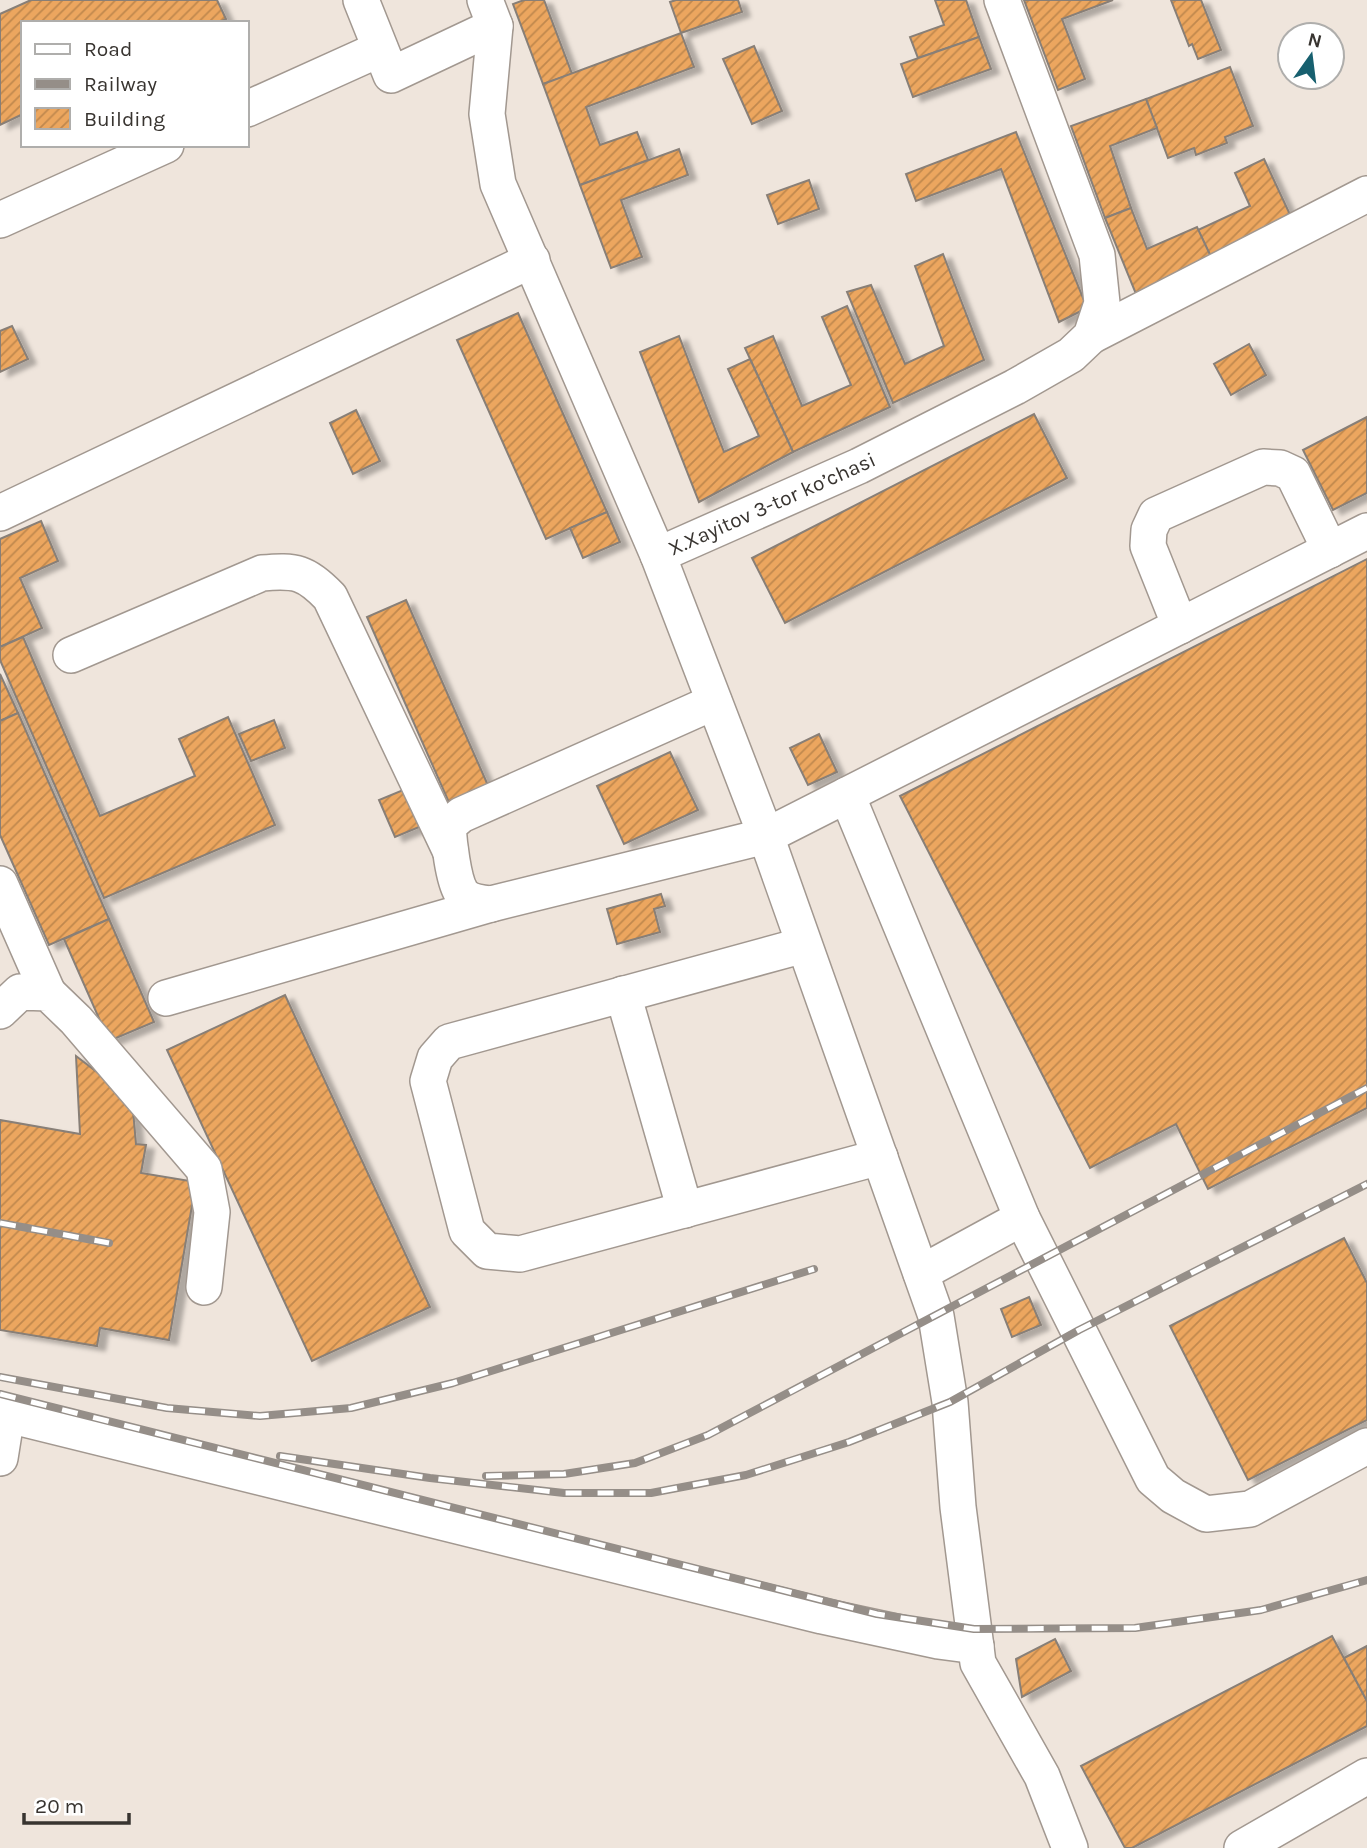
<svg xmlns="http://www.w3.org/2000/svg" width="1367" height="1848" viewBox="0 0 1367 1848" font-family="Karla,sans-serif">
<defs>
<pattern id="building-hatch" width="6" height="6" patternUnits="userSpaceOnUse" patternTransform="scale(1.75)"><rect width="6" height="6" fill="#eca65e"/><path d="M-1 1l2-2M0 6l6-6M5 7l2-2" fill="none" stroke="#c0884e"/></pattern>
<filter id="shadow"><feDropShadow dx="8" dy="4.5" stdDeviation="2" flood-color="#0004"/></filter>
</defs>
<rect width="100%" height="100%" fill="#efe5dc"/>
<g fill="url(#building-hatch)" stroke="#887f77" stroke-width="2" filter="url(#shadow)">
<polygon points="31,0 217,0 226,19 218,23 23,23 23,114 0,125 0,14"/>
<polygon points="524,0 544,0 572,74 543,84 513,4"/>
<polygon points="676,0 738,0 742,12 681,33 670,2"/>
<polygon points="935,0 966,0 979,37 918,58 910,37 944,25"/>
<polygon points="1024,0 1113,0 1062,19 1085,79 1058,90"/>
<polygon points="1171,0 1201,0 1221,50 1198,59 1192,44 1189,46"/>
<polygon points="681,33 694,67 586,107 600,145 637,132 648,160 580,185 543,84"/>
<polygon points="979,37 991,69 913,97 901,64"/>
<polygon points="754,46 782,111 752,124 723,59"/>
<polygon points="1230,67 1253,126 1225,137 1227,143 1196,155 1194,148 1168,158 1146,99"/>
<polygon points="1146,99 1157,128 1110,146 1131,208 1105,218 1071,126"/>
<polygon points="1016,132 1087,308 1059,322 1001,169 916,201 906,174"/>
<polygon points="679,149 688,175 621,200 642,257 611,268 580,185"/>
<polygon points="1264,159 1293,221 1212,259 1198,230 1250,206 1235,173"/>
<polygon points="809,180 819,209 778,224 767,195"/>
<polygon points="1131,208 1147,249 1197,227 1212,259 1136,294 1105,218"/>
<polygon points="943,254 984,360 893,403 847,292 871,285 905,364 944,346 915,266"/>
<polygon points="847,306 890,407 793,452 745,348 773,336 802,406 851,385 822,317"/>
<polygon points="518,313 607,512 546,539 457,340"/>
<polygon points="12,326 28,359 0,372 0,331"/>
<polygon points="679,336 724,452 759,436 728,369 750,359 793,452 699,502 640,352"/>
<polygon points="1249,344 1266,375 1231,395 1214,364"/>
<polygon points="356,410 380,461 353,474 330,423"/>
<polygon points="1034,414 1067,478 785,623 752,558"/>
<polygon points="1367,417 1367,493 1333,510 1303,450"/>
<polygon points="607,512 620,542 583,558 570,528"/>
<polygon points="41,521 58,561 20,578 42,628 0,647 0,539"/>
<polygon points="1367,559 1367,1108 1208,1189 1176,1124 1090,1168 900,796"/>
<polygon points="406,600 490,790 451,807 367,617"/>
<polygon points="23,637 100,816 195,776 179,739 228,717 275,825 104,898 0,660 0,647"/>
<polygon points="0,674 18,713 0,721"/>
<polygon points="18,713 109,919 49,945 0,835 0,721"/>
<polygon points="274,720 285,748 251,761 239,734"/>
<polygon points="819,734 837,772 808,785 790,748"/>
<polygon points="670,752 698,810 624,844 597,786"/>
<polygon points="408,788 424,825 395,837 379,800"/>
<polygon points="661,894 665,906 654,909 660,932 617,944 607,909"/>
<polygon points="109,919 154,1022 109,1041 64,939"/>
<polygon points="285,995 430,1307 312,1361 167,1050"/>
<polygon points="76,1056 132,1099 136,1144 146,1145 141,1173 196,1182 169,1340 100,1328 97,1346 0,1330 0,1120 80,1134"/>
<polygon points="1344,1238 1367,1283 1367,1420 1248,1480 1170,1326"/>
<polygon points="1029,1297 1041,1325 1012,1337 1001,1309"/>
<polygon points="1332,1636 1367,1701 1367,1726 1132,1848 1125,1848 1081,1766"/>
<polygon points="1055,1639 1071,1671 1022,1697 1016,1659"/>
<polygon points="1367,1646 1367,1701 1344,1658"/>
</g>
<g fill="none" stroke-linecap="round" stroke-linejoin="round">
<g stroke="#a29890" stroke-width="38">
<g id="minor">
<polyline points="361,0 391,75 495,26"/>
<polyline points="485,0 495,26 487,114 498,184 658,555 859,466 1015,387 1071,355 1091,336 1102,303 1097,255 1002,0"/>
<polyline points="247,109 380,49"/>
<polyline points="0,220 166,145"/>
<polyline points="1091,336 1367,194"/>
<polyline points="0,513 532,260"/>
<polyline points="658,555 766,836 936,1316 950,1402 958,1507 978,1663 1042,1776 1070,1848"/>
<polyline points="1180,626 1148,546 1149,530 1156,515 1263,467 1280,468 1293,474 1330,550"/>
<path d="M 71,655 L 262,573 C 296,570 306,572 330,597 L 450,850"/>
<path d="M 714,702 L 461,815 L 448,826 C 449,841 453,879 461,892 C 467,902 480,903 491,904 L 766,836 L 1367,531"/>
<polyline points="847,795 1022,1218 1153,1479 1173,1496 1206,1514 1250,1509 1367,1446"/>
<polyline points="0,884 48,993"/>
<polyline points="804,945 449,1042 435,1058 428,1081 467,1231 487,1251 520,1254 880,1157"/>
<polyline points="623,994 685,1210"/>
<polyline points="166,998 491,904"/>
<polyline points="0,1011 20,992 48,993 76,1020 204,1169 212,1212 204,1287"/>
<polyline points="921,1273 1022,1218"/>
<polyline points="0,1413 822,1616 938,1641 976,1646"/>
<polyline points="0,1458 7,1414"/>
<polyline points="1242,1848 1367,1776"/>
</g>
</g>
<use href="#minor" stroke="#fff" stroke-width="35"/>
<g stroke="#958e88" stroke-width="8">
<g id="rail">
<polyline points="0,1223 109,1243"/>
<polyline points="0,1377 167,1408 260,1416 351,1408 453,1383 814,1269"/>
<polyline points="0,1394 877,1614 974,1629 1135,1628 1261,1610 1367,1580"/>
<polyline points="280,1456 430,1478 564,1493 651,1493 746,1475 849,1442 950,1402 1079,1330 1367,1184"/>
<polyline points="486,1476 564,1474 635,1463 708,1435 1367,1088"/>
</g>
</g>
<use href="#rail" stroke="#fff" stroke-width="5" stroke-dasharray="16" stroke-linecap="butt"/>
</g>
<g text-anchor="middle" stroke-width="5" stroke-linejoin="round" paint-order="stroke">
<g font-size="21" fill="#383430" stroke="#fff">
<text transform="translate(772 504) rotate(-24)" y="7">X.Xayitov 3-tor koʼchasi</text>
</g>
</g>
<rect x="21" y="21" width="228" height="126" fill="#ffffff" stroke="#afaeac" stroke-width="2"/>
<rect x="35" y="44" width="35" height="10" fill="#ffffff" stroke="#afaeac" stroke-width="2"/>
<text x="84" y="56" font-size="21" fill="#383430">Road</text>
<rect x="35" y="79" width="35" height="10" fill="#958e88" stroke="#afaeac" stroke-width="2"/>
<text x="84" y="91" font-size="21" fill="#383430">Railway</text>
<rect x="35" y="108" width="35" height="21" fill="url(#building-hatch)" stroke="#afaeac" stroke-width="2"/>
<text x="84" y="126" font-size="21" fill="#383430">Building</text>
<g transform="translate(1311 56) rotate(14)"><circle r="33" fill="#ffffff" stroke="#afaeac" stroke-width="2"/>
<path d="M0-5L12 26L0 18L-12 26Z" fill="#17606f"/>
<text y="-10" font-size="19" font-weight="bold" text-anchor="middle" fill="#383430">N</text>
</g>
<path d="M24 1813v10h105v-10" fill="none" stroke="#383430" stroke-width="3.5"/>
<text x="35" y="1813" font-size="21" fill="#383430" stroke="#ffffff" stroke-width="5" paint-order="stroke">20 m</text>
</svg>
